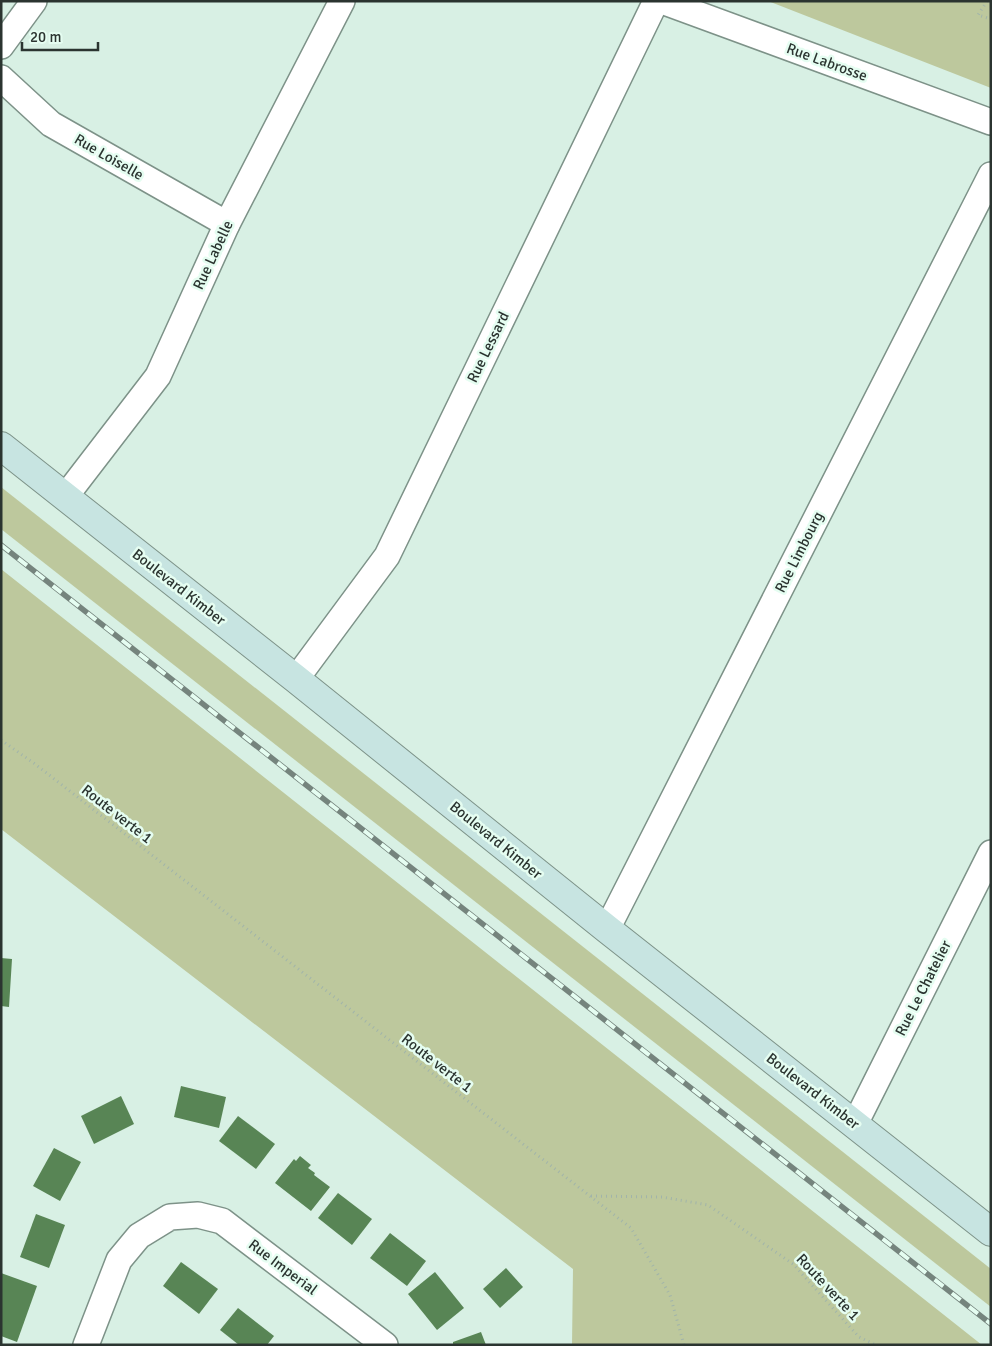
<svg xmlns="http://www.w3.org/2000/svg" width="992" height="1346" viewBox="0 0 992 1346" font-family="Signika,sans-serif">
<rect width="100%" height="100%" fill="#d8f0e4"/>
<g fill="#bdc89d">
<polygon points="768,1 991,1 991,88"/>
<polygon points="1,487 991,1269 991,1307 1,529"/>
<polygon points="1,569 982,1345 572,1345 573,1269 1,829"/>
</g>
<g fill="#588555">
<polygon points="1,958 12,959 9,1007 1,1006"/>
<polygon points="181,1086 226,1097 219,1128 174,1117"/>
<polygon points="121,1096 134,1124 94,1144 81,1116"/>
<polygon points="238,1116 275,1144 256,1169 219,1141"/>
<polygon points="54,1148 81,1162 60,1201 33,1186"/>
<polygon points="300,1156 311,1165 308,1168 315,1173 314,1175 330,1187 311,1211 275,1183 294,1159 296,1161"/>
<polygon points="338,1193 372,1219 352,1245 318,1218"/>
<polygon points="36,1214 65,1225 49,1268 20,1257"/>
<polygon points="390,1233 426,1261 407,1286 370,1258"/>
<polygon points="181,1262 218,1289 199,1314 163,1286"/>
<polygon points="506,1268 523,1287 500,1308 483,1289"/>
<polygon points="435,1272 464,1308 437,1330 408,1294"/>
<polygon points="1,1273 37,1286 17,1342 1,1336"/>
<polygon points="238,1308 274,1336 267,1345 239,1345 220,1330"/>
<polygon points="481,1332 486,1345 453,1345 453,1342"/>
</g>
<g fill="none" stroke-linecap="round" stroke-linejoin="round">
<g stroke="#7d9288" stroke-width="28">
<g id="street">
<polyline points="662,1 991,122"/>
<polyline points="1,46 34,1"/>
<polyline points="1,78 51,124 227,224"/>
<polyline points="65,497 158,376 227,224 342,1"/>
<polyline points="296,679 387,556 656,1"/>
<polyline points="607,929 991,175"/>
<polyline points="855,1124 991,853"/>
<polyline points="86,1345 119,1260 139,1236 170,1217 198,1215 222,1221 385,1345"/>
</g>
</g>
<g stroke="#7d9288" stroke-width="30">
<polyline id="secondary" points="1,446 296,679 607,929 991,1232"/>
</g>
<g stroke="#a1b4aa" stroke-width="3" stroke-dasharray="1 4" stroke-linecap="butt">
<polyline points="987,1 978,15 991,19"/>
<polyline points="1,740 35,764 631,1228 670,1295 684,1345"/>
<polyline points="591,1196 662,1197 708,1205 793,1264 859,1337 876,1345"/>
</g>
<use href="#street" stroke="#fff" stroke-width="25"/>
<use href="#secondary" stroke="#c7e4e1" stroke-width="28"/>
<g stroke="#75847d" stroke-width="5.5">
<polyline id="rail" points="1,545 991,1324"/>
</g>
<use href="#rail" stroke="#e5fdf1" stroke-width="4" stroke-dasharray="11" stroke-linecap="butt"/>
</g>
<g text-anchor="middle" stroke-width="5" stroke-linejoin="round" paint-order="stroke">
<g font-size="15" fill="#2b3430" stroke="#e5fdf1">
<text transform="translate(827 62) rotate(20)" y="5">Rue Labrosse</text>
<text transform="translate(109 157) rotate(30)" y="5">Rue Loiselle</text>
<text transform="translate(213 255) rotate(-65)" y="5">Rue Labelle</text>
<text transform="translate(488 347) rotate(-64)" y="5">Rue Lessard</text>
<text transform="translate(799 552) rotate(-63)" y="5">Rue Limbourg</text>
<text transform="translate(179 587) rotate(38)" y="5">Boulevard Kimber</text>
<text transform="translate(117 814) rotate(38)" y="5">Route verte 1</text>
<text transform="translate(496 840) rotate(39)" y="5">Boulevard Kimber</text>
<text transform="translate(923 988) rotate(-63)" y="5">Rue Le Chatelier</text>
<text transform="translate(437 1063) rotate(38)" y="5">Route verte 1</text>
<text transform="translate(813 1091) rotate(38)" y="5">Boulevard Kimber</text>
<text transform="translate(283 1267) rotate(37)" y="5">Rue Imperial</text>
<text transform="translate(828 1287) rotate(47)" y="5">Route verte 1</text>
</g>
</g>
<rect width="992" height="1346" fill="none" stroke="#2b3430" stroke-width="5"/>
<path d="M22 42v8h76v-8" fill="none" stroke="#2b3430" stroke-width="2.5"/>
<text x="30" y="42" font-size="15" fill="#2b3430" stroke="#e5fdf1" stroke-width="4" paint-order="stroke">20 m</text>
</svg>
